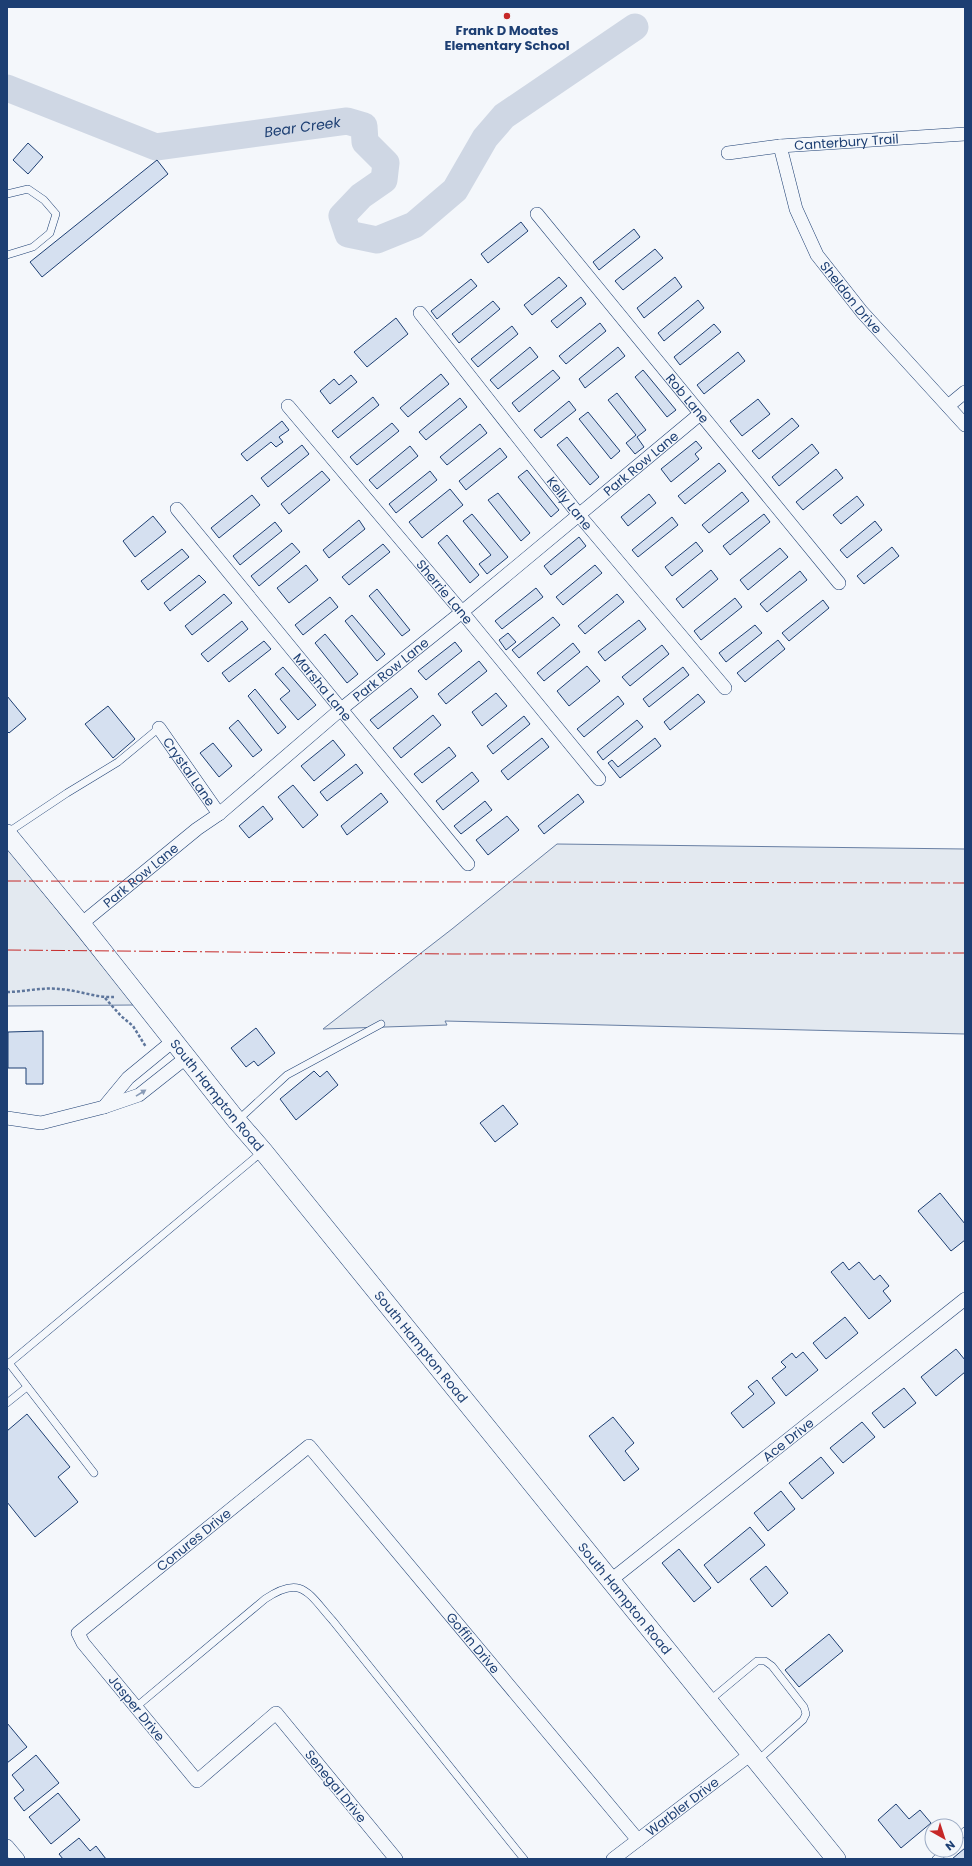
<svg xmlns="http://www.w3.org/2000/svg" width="972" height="1866" viewBox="0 0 972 1866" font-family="Poppins,sans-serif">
<rect width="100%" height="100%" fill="#f4f7fb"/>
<g fill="#e3e9f0" stroke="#687fa3">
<polygon points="557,844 965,849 965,1034 445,1021 447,1025 323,1029 452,929"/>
<polygon points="7,848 134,1005 7,1006"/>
</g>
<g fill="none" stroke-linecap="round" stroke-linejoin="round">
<path stroke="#cfd7e4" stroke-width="27" id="s1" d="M 7,88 L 156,147 L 347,121 L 364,126 L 365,142 L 386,163 L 384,180 L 361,196 L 342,216 L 348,234 L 377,240 L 414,225 L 455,190 L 485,138 L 504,116 L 635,27"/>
</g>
<g fill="#d5e0f0" stroke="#1d3f73">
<polygon points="28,143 43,157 28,174 13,160"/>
<polygon points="157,160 168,174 42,277 30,262"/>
<polygon points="521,222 528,231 488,263 481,254"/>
<polygon points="634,229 640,237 599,270 593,262"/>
<polygon points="655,249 663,258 623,290 615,281"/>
<polygon points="559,277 567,286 532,315 524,305"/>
<polygon points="675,277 682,287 644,318 637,308"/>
<polygon points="471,279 477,286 437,319 431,311"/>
<polygon points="581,297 586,304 557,328 551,321"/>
<polygon points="698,300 704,308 664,341 658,333"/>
<polygon points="493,301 500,309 459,343 452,334"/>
<polygon points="396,318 408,334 367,367 354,352"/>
<polygon points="600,323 606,331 566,364 559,356"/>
<polygon points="714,324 721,332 680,365 674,357"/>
<polygon points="512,326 518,334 478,367 471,359"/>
<polygon points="530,347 538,357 498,389 490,380"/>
<polygon points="618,347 625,356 585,388 579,379"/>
<polygon points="738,352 745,361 704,394 697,385"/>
<polygon points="553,370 560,378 519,412 512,403"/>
<polygon points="643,370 676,410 667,417 635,377"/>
<polygon points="441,374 449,384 408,417 400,408"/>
<polygon points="351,375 357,382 330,404 320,391 334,379 339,385"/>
<polygon points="617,393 646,430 637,437 644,447 635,454 626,443 636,435 608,400"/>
<polygon points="373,397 379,405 338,438 332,431"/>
<polygon points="460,398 467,407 426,440 419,432"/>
<polygon points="758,399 770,414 742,436 730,421"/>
<polygon points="569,401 576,410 541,438 534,430"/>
<polygon points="588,412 620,451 611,459 579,419"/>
<polygon points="792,418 799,426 759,459 752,451"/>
<polygon points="282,421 289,430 279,437 283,442 276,447 271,442 247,461 241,454"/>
<polygon points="392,423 399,431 357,465 350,457"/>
<polygon points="480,424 487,433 447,465 440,457"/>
<polygon points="567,437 599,477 590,485 557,445"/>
<polygon points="696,441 702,448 695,454 699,459 671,482 661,469"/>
<polygon points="812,444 819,453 779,486 772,477"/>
<polygon points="302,445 309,454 268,487 261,478"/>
<polygon points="410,446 418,456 377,489 369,480"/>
<polygon points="500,448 507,457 466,490 459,481"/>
<polygon points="719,463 726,471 685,504 678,496"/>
<polygon points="836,469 843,478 803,510 796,502"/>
<polygon points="527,470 559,510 551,517 518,477"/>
<polygon points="322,471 330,480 289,514 281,504"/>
<polygon points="430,471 437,480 396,513 389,504"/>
<polygon points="450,489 463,505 422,538 409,522"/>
<polygon points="742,492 749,501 709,533 702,525"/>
<polygon points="498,493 530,533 521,541 488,500"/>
<polygon points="649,494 656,503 628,526 621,517"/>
<polygon points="252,495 260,505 219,538 211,528"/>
<polygon points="857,496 864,505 841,524 833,515"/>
<polygon points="472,514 508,557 487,574 479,564 491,555 463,521"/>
<polygon points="764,514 770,522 730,555 723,546"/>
<polygon points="153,516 166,532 135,557 123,541"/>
<polygon points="672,517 678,525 638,557 632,550"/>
<polygon points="359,520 365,529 329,558 323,550"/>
<polygon points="875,521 882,530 847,558 840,550"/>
<polygon points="275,522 282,531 240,565 233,556"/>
<polygon points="447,535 479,575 470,583 438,543"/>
<polygon points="579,537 586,546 551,575 544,566"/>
<polygon points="696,542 703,551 672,576 665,567"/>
<polygon points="292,543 300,552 259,586 251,576"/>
<polygon points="383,544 390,552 349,585 342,577"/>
<polygon points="892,547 899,556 864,584 857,576"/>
<polygon points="780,548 788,557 748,590 740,580"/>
<polygon points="182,549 189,557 148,590 141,581"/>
<polygon points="306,565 318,580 289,603 277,588"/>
<polygon points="595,565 602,573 563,605 556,597"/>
<polygon points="711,570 718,579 683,608 676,599"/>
<polygon points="800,571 807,580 767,612 760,604"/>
<polygon points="199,575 206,582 170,611 164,603"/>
<polygon points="536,588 543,597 502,629 495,621"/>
<polygon points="377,589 410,630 402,636 369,596"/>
<polygon points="224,594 232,603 192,635 185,626"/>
<polygon points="617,594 624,602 585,634 578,626"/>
<polygon points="330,597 338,607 303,635 295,625"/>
<polygon points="735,598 742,607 701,640 694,631"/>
<polygon points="823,600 829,608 789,641 782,633"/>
<polygon points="352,615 385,654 377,661 345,621"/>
<polygon points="553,617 560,625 519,658 512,650"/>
<polygon points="639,620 646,629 605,661 598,652"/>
<polygon points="242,621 248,629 208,662 201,654"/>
<polygon points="755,625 762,633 726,662 719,653"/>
<polygon points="508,633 516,642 506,650 499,640"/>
<polygon points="325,634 358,674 347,683 315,643"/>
<polygon points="778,640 785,649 745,682 737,673"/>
<polygon points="264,641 271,649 229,682 222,673"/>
<polygon points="455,642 462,651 426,680 418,671"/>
<polygon points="573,643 580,652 544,681 537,673"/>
<polygon points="662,645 669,654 630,686 622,677"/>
<polygon points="479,661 487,671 446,704 438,694"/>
<polygon points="587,666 600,681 569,706 557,691"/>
<polygon points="283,667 316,705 298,720 280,699 290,691 275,674"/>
<polygon points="683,667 689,675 649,707 643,699"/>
<polygon points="411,688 418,697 378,729 370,720"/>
<polygon points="255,689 286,727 278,734 248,696"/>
<polygon points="496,693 507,706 482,726 472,712"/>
<polygon points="698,694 705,702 670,730 664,722"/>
<polygon points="7,696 26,719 9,733 7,731"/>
<polygon points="618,696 624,704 584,737 577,729"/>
<polygon points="108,706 135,739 113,758 85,724"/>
<polygon points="433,715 441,725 401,758 393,748"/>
<polygon points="524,716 530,724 493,754 487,746"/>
<polygon points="238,720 262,750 253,757 229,728"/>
<polygon points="637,720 643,727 603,760 597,752"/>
<polygon points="542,738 549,747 508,780 501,771"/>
<polygon points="655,738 661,746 620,778 608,763 612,760 618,767"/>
<polygon points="333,740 345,755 314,781 301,766"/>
<polygon points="213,743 232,766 219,777 200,753"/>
<polygon points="449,747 456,756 422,783 414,774"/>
<polygon points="356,764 363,773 327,801 320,792"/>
<polygon points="472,772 479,781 443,810 436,801"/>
<polygon points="293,785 318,815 303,828 278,797"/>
<polygon points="381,793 388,802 347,835 341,826"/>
<polygon points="578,794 584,802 544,834 538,826"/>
<polygon points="485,801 492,810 461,834 454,826"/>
<polygon points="263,806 273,819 249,838 239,826"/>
<polygon points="507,816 519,830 488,855 476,840"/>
<polygon points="256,1028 275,1053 258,1066 254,1061 246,1067 231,1048"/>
<polygon points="43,1031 43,1084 26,1084 26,1068 8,1068 8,1032"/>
<polygon points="314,1071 320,1077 327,1071 338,1085 296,1120 280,1099"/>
<polygon points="503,1105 518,1124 495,1142 480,1123"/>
<polygon points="940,1193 965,1224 965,1240 951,1251 918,1211"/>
<polygon points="843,1262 849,1270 859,1262 874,1280 880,1275 889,1286 883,1291 891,1301 869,1319 831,1272"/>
<polygon points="845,1317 858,1333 826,1359 813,1343"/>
<polygon points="956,1349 965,1360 965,1372 936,1396 921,1377"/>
<polygon points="803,1352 818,1370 786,1396 772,1378 786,1367 781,1362 792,1353 796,1358"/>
<polygon points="757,1380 775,1403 743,1428 731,1413 754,1394 748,1387"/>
<polygon points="904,1388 916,1403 884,1428 872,1413"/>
<polygon points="27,1414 70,1467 58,1477 78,1502 35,1537 7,1502 7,1431"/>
<polygon points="613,1417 634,1443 625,1451 639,1469 624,1481 589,1436"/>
<polygon points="862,1422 875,1437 843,1463 830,1448"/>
<polygon points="821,1457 834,1473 802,1499 789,1483"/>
<polygon points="781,1491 795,1509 768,1531 754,1513"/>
<polygon points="750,1527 765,1545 718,1583 704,1565"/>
<polygon points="679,1549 711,1588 694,1602 662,1563"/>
<polygon points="766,1566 788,1593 772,1607 750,1579"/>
<polygon points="829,1634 843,1651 799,1687 785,1670"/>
<polygon points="7,1723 27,1747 7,1763"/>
<polygon points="36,1755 59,1783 24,1811 14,1798 24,1790 12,1775"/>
<polygon points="58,1793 80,1820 51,1844 29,1817"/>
<polygon points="896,1804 909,1819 920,1810 931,1823 901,1848 878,1820"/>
<polygon points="79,1838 90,1851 96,1846 106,1859 63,1859 59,1854"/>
<polygon points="965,1848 965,1859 952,1859"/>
</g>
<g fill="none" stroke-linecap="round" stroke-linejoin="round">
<g stroke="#1d3f73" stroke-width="8">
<g id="lane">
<polyline points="7,194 28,189 44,200 56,214 50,233 33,247 7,255"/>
<polyline points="7,833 67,793 118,762 159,728"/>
<polyline points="237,1121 287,1075 381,1024"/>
<polyline points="9,1363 94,1473"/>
<polyline points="7,1365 263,1151"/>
<polyline points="7,1403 27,1387"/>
<polyline points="709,1701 757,1661 765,1661 772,1666 804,1707 806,1714 803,1720 757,1761"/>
<path d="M 136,1707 L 265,1599 C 302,1574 308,1593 333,1621 L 524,1859"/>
<polyline points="956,1840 965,1831"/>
<polyline points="936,1859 947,1850"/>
</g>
</g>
<g stroke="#1d3f73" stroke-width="14">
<g id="street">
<path id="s2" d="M 780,146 L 796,209 L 817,255 L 862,312 L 965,425"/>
<path id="s3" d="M 728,153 L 780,146 L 965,134"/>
<path id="s4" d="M 537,214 L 839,583"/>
<path id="s5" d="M 420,313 L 579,515 L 725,688"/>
<path id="s6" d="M 288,406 L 462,612 L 599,779"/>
<polyline points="948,406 965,392"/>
<path id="s7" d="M 177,509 L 468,864"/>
<path id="s8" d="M 159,728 L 219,814"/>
<path id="s9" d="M 81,924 L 197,829 L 219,814 L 340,710 L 462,612 L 700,414"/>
<polyline points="104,1107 128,1078 173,1041"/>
<polyline points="7,1118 41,1123 104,1107 139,1095 187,1057"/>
<path id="s10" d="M 611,1580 L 965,1299"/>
<polyline points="7,1846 18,1859"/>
<path id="s11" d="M 396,1859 L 276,1713 L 197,1781 L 83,1643 L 78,1633 L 309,1446 L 638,1840"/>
<path id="s12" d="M 613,1859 L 751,1754"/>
</g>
</g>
<g stroke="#1d3f73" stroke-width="20">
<g id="secondary">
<path id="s13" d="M 7,834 L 81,924 L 237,1121 L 263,1151 L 836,1859"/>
</g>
</g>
<g stroke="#5e769c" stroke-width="2.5" stroke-dasharray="3 2" stroke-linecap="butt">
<path d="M 7,992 C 24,992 42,987 59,989 C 78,990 96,998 114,997"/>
<polyline points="105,998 121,1016 133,1026 146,1047"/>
</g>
<use href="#lane" stroke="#f4f7fb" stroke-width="7"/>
<use href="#street" stroke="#f4f7fb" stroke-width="13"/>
<use href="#secondary" stroke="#f4f7fb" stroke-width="19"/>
<g stroke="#c62828" stroke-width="1" stroke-dasharray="14 3 2 3" stroke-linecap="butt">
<polyline points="7,881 965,883"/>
<polyline points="7,950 453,954 965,953"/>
</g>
</g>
<defs><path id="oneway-solid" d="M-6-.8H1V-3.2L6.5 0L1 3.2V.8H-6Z"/></defs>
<use fill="#889bb7" href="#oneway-solid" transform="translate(141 1093) rotate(-32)"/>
<circle fill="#c62828" stroke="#f4f7fb" stroke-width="1.5" cx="507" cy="16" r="4"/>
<g text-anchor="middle" stroke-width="3" stroke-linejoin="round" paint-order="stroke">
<g font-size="13" font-weight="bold" fill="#1d3f73" stroke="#f4f7fb">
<text x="507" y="35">Frank D Moates<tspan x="507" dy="15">Elementary School</tspan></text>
</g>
<g font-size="13" fill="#1d3f73" stroke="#f4f7fb">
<text dy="5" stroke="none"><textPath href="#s3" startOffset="119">Canterbury Trail</textPath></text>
<text dy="5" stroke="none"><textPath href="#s2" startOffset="170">Sheldon Drive</textPath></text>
<text dy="5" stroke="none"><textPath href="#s4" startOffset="238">Rob Lane</textPath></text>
<text dy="5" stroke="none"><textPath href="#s9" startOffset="725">Park Row Lane</textPath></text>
<text dy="5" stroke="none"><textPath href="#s5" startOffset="242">Kelly Lane</textPath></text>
<text dy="5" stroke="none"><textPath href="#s6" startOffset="243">Sherrie Lane</textPath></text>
<text dy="5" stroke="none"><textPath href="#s9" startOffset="401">Park Row Lane</textPath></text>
<text dy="5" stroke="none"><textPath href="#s7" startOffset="230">Marsha Lane</textPath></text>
<text dy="5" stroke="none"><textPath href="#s8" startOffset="53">Crystal Lane</textPath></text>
<text dy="5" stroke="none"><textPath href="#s9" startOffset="77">Park Row Lane</textPath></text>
<text dy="5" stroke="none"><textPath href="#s13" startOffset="335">South Hampton Road</textPath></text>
<text dy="5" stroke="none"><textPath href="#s13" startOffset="659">South Hampton Road</textPath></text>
<text dy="5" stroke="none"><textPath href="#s10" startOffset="226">Ace Drive</textPath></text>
<text dy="5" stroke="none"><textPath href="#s11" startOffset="632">Conures Drive</textPath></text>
<text dy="5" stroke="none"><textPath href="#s13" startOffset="983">South Hampton Road</textPath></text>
<text dy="5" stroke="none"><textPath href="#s11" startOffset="1037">Goffin Drive</textPath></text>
<text transform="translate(137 1708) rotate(51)" y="5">Jasper Drive</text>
<text transform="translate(336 1786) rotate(51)" y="5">Senegal Drive</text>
<text dy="5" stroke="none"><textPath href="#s12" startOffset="87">Warbler Drive</textPath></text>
</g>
<g font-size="14" font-style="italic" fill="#1d3f73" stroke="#f4f7fb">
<text dy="5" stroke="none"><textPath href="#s1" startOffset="308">Bear Creek</textPath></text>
</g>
</g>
<rect width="972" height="1866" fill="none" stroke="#1d3f73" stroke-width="16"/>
<g transform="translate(944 1838) rotate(141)"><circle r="19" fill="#f4f7fb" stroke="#9eadc5"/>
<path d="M0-3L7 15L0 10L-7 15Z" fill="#c62828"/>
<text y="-6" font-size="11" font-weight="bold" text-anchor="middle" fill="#1d3f73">N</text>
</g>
</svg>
